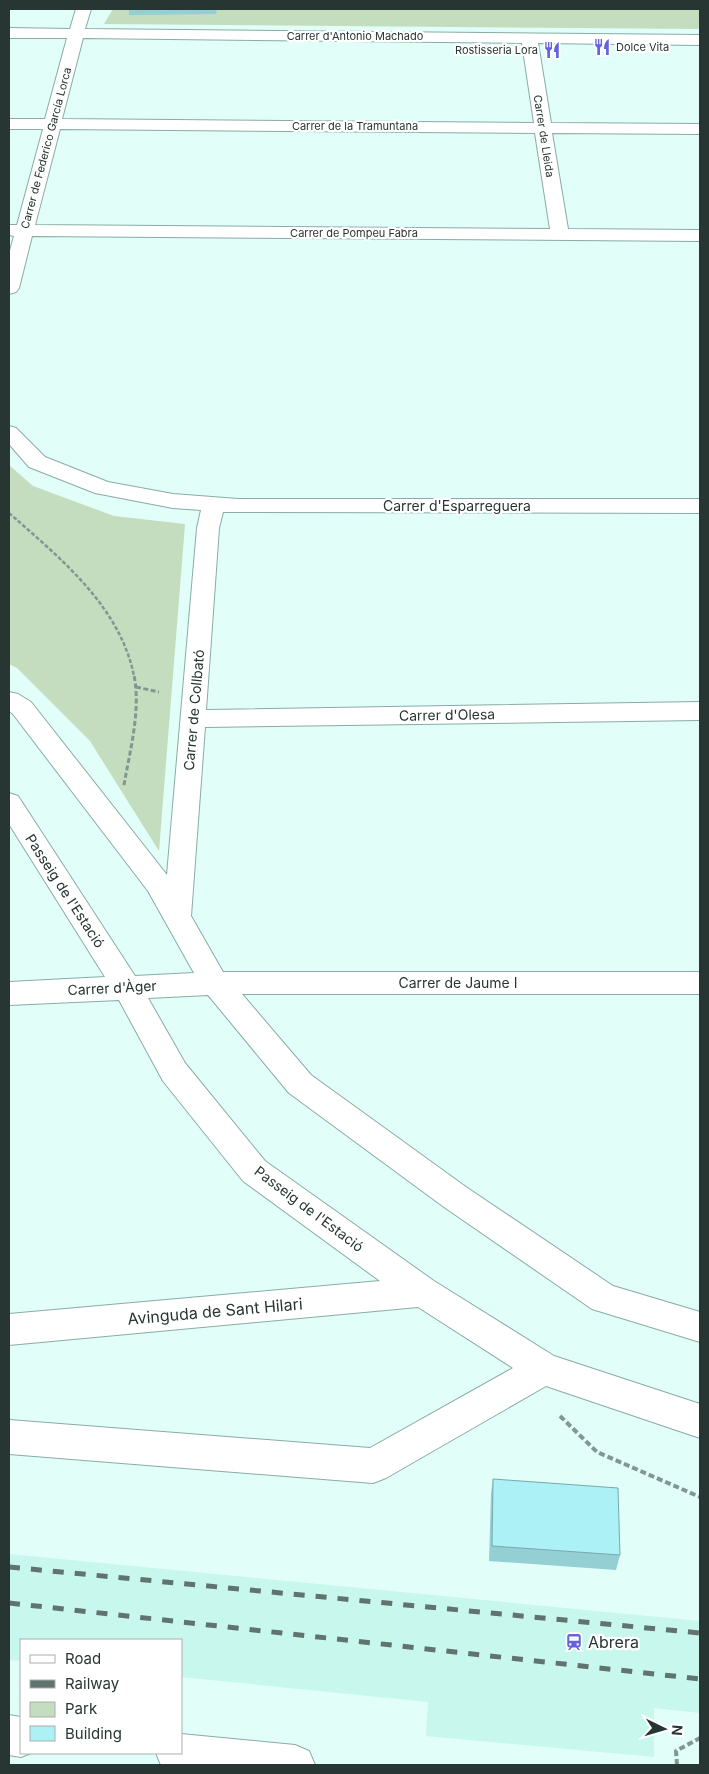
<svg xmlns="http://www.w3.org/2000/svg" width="709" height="1774" viewBox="0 0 709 1774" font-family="Inter,sans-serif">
<rect width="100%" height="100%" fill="#e1fef8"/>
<polygon fill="#c8f7ed" points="9,1554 700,1621 700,1713 654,1708 654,1757 426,1736 428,1702 181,1677 181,1640 21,1640 21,1661 9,1660"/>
<g fill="#c3ddbe">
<polygon points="113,9 700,9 700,29 104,24"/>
<polygon points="9,465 33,486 114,516 185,524 159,851 90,741 17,668 9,664"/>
</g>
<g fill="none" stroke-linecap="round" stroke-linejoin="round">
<g stroke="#89aca4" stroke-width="2">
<g id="minor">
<path d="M 76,9 L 91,9 L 85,29 L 700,35 L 700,45 L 538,43 L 551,123 L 700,124 L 700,134 L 552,133 L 568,229 L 700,230 L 700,241 L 32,236 L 19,288 L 16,292 L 9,294 L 9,254 L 14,236 L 9,235 L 9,225 L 17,225 L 43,129 L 9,129 L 9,119 L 45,119 L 67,38 L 9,38 L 9,28 L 70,29 ZM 83,38 L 522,43 L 534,123 L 62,119 ZM 60,129 L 535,133 L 550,229 L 35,225 Z"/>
<polygon points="9,426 16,428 45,457 108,482 173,494 238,499 700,499 700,513 223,512 219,528 206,710 700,702 700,720 205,727 191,916 223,972 700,972 700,994 242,994 311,1075 466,1187 613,1286 700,1312 700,1342 592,1309 444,1207 289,1093 208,995 148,998 185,1063 265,1161 434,1281 554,1356 700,1404 700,1438 546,1386 386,1478 373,1483 9,1454 9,1420 370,1448 513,1368 418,1307 9,1345 9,1314 380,1281 243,1181 163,1081 119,1000 9,1005 9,982 105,977 9,824 9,793 18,796 135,976 194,973 148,891 13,714 9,711 9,692 18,694 31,702 167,875 197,528 201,510 173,508 95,493 29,467 9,444"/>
<polygon points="9,1715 21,1717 21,1753 31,1753 21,1757 9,1755"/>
<polygon points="181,1734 295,1745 309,1751 315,1765 161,1765 156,1753 181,1753"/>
</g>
</g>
<path stroke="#819792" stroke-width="2.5" stroke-dasharray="4 2" stroke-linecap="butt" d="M 9,513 C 60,558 120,606 134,676"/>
<g stroke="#819792" stroke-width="3" stroke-dasharray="5 2.5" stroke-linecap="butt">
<polyline points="136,687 159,692"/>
<path d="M 124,785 C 130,750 141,711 134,675"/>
</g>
<g stroke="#819792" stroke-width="4" stroke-dasharray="6 3" stroke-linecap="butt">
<polyline points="560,1416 597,1452 700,1497"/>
<polyline points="677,1765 676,1751 700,1738"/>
</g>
<use href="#minor" fill="#fff" fill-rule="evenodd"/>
<g stroke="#60736e" stroke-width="5" stroke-dasharray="11 11" stroke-linecap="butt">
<polyline points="9,1567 700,1633"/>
<polyline points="9,1603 700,1679"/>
</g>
</g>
<g fill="#93cfd3">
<polygon points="129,9 217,9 216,14 129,15"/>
<polygon points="493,1479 620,1555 616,1570 489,1561 491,1494"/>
</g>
<polygon fill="#abf1f5" stroke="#78a9ac" points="493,1479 618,1488 620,1555 492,1546"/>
<defs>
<g id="restaurant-bare" transform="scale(1.35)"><path d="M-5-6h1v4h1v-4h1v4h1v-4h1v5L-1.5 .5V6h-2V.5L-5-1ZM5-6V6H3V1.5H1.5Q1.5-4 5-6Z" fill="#6562db" stroke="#fff" stroke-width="2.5" paint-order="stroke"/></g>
<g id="station-bare" transform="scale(1.35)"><path d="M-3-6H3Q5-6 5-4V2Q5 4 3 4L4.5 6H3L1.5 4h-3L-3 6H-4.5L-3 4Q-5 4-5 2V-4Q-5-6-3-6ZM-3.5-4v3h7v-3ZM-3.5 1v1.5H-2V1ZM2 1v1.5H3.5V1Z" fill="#6562db" stroke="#fff" stroke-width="2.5" paint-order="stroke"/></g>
</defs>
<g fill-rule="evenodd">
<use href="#restaurant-bare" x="602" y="47"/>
<use href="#restaurant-bare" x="552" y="50"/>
<use href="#station-bare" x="574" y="1642"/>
</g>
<g text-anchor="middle" stroke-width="4.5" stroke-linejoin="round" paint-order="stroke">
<g font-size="11" fill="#273632" stroke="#fff">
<text x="355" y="40">Carrer d'Antonio Machado</text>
<text x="355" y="130">Carrer de la Tramuntana</text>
<text transform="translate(544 136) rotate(81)" y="4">Carrer de Lleida</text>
<text transform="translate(46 148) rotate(-75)" y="4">Carrer de Federico García Lorca</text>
<text x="354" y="237">Carrer de Pompeu Fabra</text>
</g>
<g font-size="11" fill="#273632" stroke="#fff" text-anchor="start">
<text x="616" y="51">Dolce Vita</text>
<text x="538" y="54" text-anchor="end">Rostisseria Lora</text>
</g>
<g font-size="14" fill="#273632" stroke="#fff">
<text x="457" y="511">Carrer d'Esparreguera</text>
<text transform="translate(194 710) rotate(-85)" y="5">Carrer de Collbató</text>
<text transform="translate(447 715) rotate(-1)" y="5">Carrer d'Olesa</text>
<text transform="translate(65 891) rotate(57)" y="5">Passeig de l'Estació</text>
<text x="458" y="988">Carrer de Jaume I</text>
<text transform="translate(112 988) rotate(-3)" y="5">Carrer d'Àger</text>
<text transform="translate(309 1209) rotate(37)" y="5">Passeig de l'Estació</text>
</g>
<g font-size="16" fill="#273632" stroke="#fff">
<text transform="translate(215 1311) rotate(-5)" y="6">Avinguda de Sant Hilari</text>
</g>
<g font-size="16" fill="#273632" stroke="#fff" text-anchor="start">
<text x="588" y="1648">Abrera</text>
</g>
</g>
<rect width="709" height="1774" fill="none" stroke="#273632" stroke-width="20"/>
<rect x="20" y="1639" width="162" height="115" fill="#ffffff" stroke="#a9afad"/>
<rect x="30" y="1655" width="25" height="8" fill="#ffffff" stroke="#a9afad"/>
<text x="65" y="1664" font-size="15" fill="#273632">Road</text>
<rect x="30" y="1680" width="25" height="8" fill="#60736e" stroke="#a9afad"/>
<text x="65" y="1689" font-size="15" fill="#273632">Railway</text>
<rect x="30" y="1702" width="25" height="15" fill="#c3ddbe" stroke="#a9afad"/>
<text x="65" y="1714" font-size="15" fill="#273632">Park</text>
<rect x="30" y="1726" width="25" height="15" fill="#abf1f5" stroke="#a9afad"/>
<text x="65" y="1739" font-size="15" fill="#273632">Building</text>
<g transform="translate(664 1729) rotate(95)" stroke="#ffffff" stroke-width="4" paint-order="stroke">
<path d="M0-4L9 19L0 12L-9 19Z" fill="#273632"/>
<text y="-8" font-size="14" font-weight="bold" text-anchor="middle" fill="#273632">N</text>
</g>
</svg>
